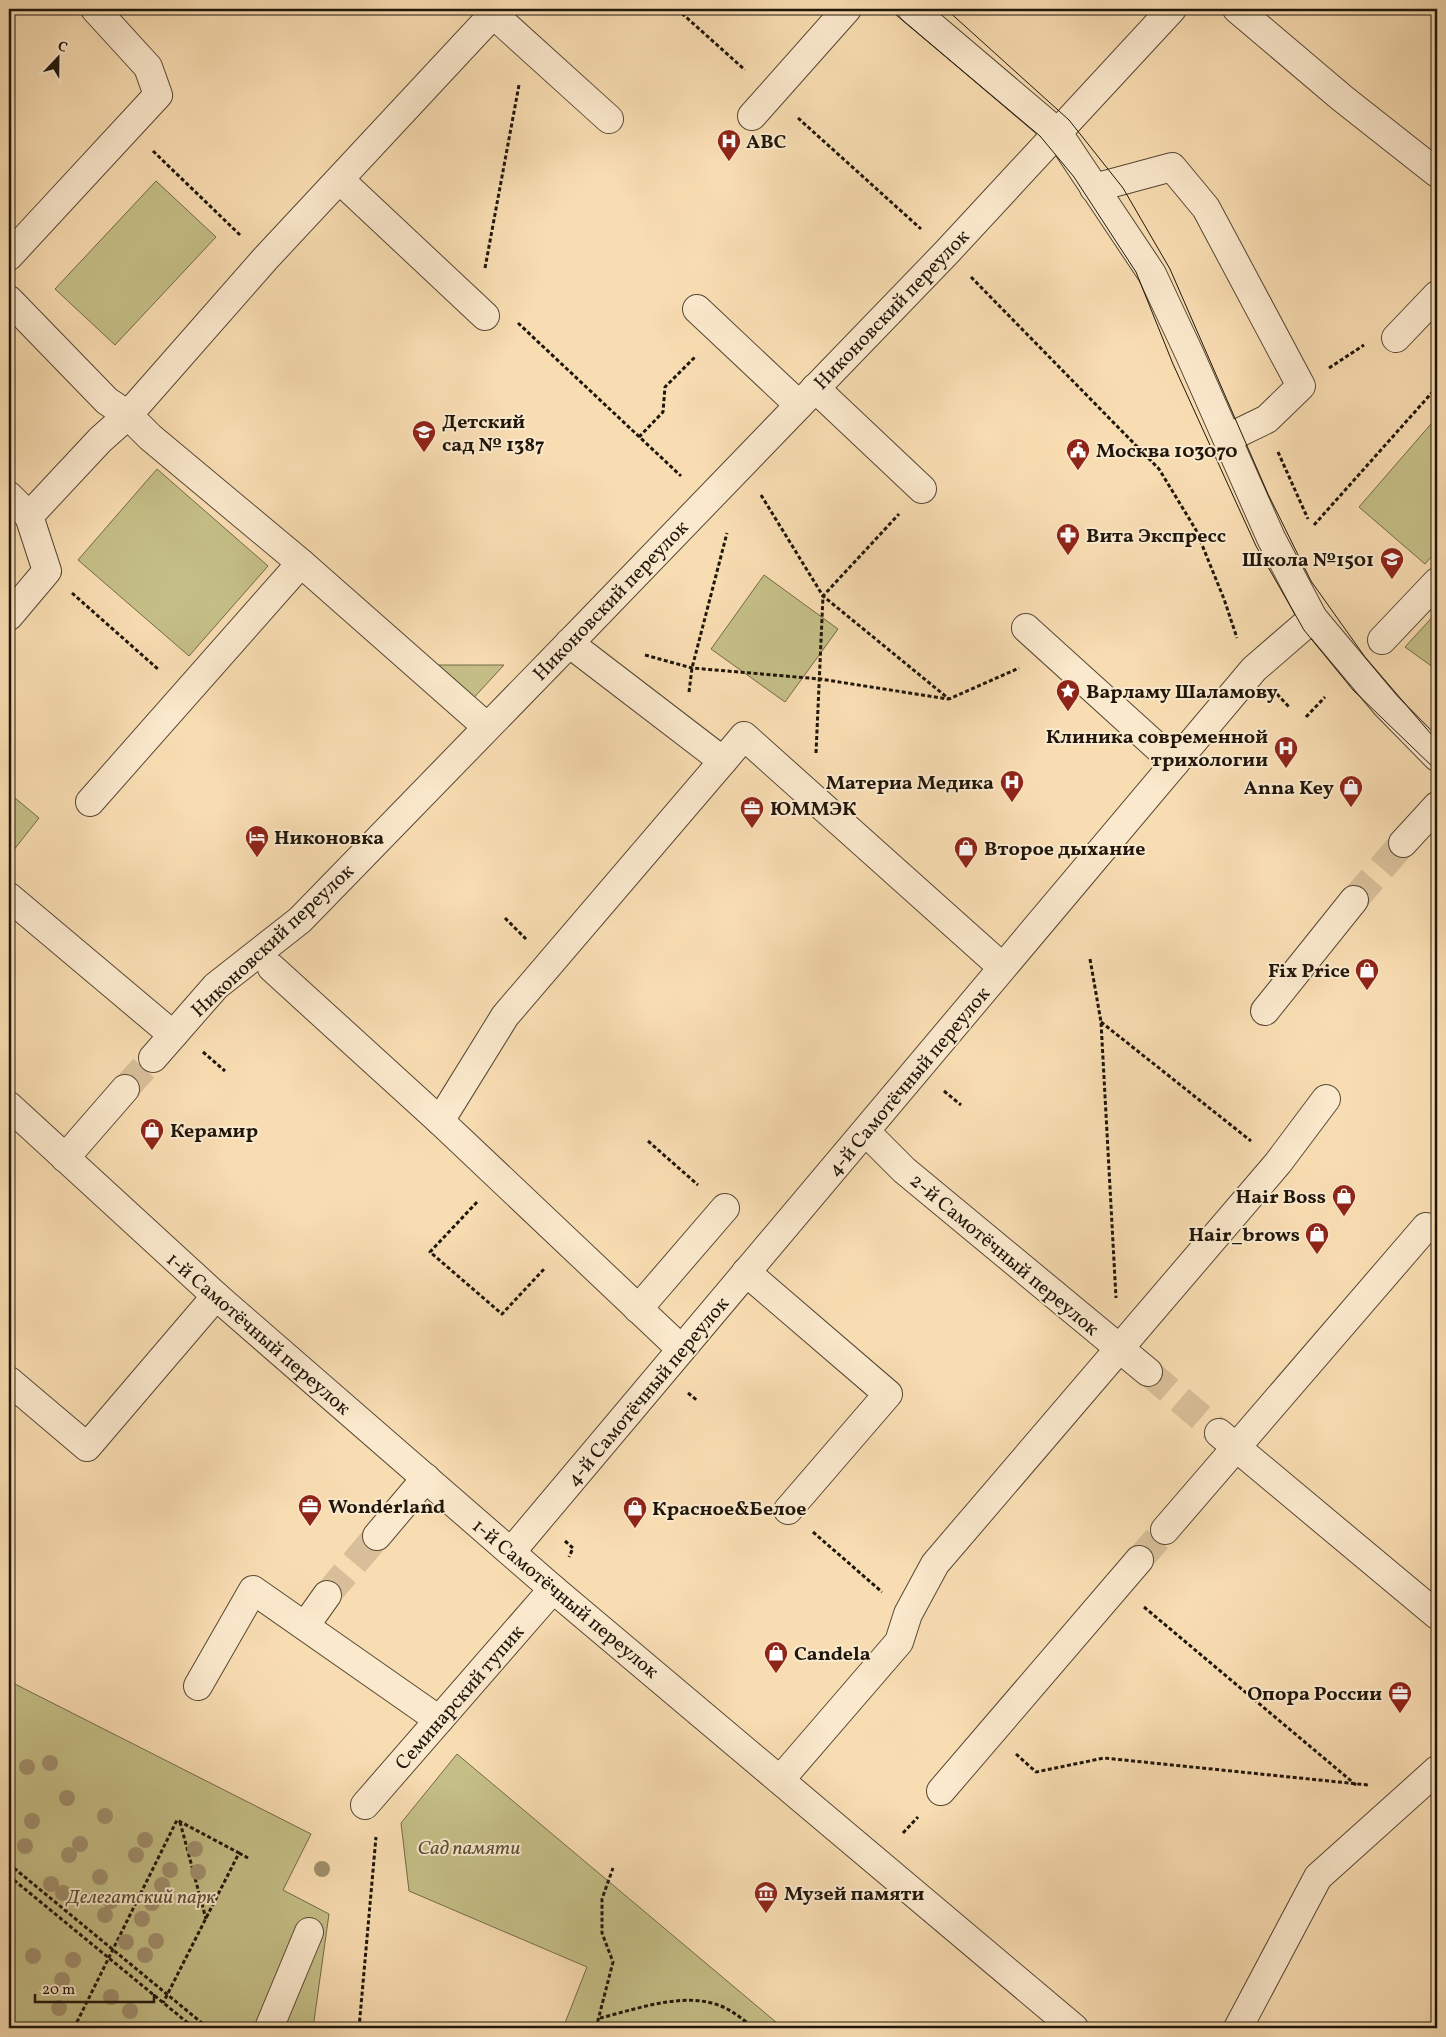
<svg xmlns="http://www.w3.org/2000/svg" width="1446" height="2037" viewBox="0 0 1446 2037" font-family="Vollkorn,serif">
<rect width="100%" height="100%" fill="#f9ddb2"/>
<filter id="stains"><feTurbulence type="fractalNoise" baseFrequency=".004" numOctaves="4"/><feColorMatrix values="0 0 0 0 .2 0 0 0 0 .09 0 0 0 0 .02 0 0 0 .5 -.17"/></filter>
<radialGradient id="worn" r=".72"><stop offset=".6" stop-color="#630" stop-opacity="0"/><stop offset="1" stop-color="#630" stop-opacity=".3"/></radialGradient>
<g fill="#c5bf87" stroke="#726a49">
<polygon points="156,181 216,237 115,345 55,289"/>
<polygon points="1437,417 1437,550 1425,564 1359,507"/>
<polygon points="157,469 268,566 189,656 78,560"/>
<polygon points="764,575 838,629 785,702 711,649"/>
<polygon points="1437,612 1437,670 1405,647"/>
<polygon points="422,665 504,665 468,704"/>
<polygon points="9,793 39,818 9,856"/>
<polygon points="9,1681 311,1834 283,1890 329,1914 313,2028 9,2028"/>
<polygon points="457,1754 783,2028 563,2028 587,1967 409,1891 401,1823"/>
</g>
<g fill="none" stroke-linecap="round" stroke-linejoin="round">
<g stroke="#d8bf99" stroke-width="28" stroke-dasharray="28 14" stroke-linecap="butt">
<polyline points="1354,900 1403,843"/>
<polyline points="125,1089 153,1058"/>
<polyline points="1148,1372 1219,1433"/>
<polyline points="1139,1560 1165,1530"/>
<polyline points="327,1595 377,1536"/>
</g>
<g stroke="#564835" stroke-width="30">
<g id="minor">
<polyline points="912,9 1058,133 1152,274 1190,355 1271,538 1313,618 1386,705 1437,757"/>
<polyline points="1237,9 1342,98 1437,173"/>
<polyline points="493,14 609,119"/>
<polyline points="752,116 847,9"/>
<polyline points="340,180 485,316"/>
<polyline points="1094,188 1172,167 1206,208 1301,386 1267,419 1228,438"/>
<polyline points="9,256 158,95 148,67 95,9"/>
<polyline points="9,300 107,401 128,415 150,437 301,563"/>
<polyline points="697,309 799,405"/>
<polyline points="1396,338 1437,295"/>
<polyline points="815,388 922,489"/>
<polyline points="9,496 29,516"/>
<polyline points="9,616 47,571 29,516 100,440 128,415 265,259 498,9"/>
<polyline points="1026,628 1175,763"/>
<polyline points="1382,640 1437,582"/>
<polyline points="569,643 723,761 744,736 1002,967"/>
<polyline points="90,802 301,563 487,727"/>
<polyline points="1403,843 1437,806"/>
<polyline points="9,897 173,1035"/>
<polyline points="272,968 440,1121 681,1349"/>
<polyline points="1265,1011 1354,900"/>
<polyline points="153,1058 216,986 300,920 584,628 947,252 1172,9"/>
<polyline points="9,1106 216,1296 553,1589 1074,2028"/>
<polyline points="440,1121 505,1016 723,761"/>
<polyline points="866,1132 904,1170 1148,1372"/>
<polyline points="65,1158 125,1089"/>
<polyline points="746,1272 888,1394 788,1510"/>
<polyline points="638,1309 725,1208"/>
<polyline points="9,1381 87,1447 216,1296"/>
<polyline points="1219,1433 1437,1615"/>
<polyline points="1165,1530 1426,1227"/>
<polyline points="377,1536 426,1478"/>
<polyline points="511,1552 1254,669 1313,618"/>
<polyline points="305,1626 327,1595"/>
<polyline points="198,1686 253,1590 439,1720"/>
<polyline points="780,1780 899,1642 908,1614 935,1564 1278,1163 1326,1099"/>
<polyline points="941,1791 1139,1560"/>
<polyline points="365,1805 553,1589"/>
<polyline points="269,2028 309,1932"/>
<polyline points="1238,2028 1318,1877 1437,1770"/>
</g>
</g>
<g stroke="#1f160b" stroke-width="3" stroke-dasharray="4 2.5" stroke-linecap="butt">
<polyline points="677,9 745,70"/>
<polyline points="798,118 921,229"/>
<polyline points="153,151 240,235"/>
<polyline points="485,268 519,85"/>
<polyline points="971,277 1159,469 1196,530 1224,599 1237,638"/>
<polyline points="518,323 681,476"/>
<polyline points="1329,368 1364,345"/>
<polyline points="639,437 663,412 665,387 696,356"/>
<polyline points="1278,452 1308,519"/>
<polyline points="761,495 823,596 949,699 1019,668"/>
<polyline points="1314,525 1437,387"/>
<polyline points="72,593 159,670"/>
<polyline points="645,655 692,668 820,679 948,699"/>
<polyline points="689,692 692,668 727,533"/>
<polyline points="1277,694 1290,708"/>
<polyline points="1306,717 1325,697"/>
<polyline points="816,753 823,596 899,514"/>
<polyline points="505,918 526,939"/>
<polyline points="1090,959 1101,1022 1116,1298"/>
<polyline points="1101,1022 1251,1141"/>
<polyline points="203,1052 225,1071"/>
<polyline points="944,1091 961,1105"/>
<polyline points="648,1141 698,1185"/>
<polyline points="477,1202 430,1252 502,1314 545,1268"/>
<polyline points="688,1393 698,1401"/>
<polyline points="813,1532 882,1592"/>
<polyline points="565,1541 573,1548 569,1557"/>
<polyline points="1144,1607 1356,1785"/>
<polyline points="1016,1754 1036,1772 1104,1758 1368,1785"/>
<polyline points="180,1822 206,1919"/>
<polyline points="903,1833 918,1817"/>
<polyline points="239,1853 248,1858"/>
<polyline points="9,1864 208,2028"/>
<polyline points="9,1876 194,2028"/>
<path d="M 600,2018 C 638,2009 691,1988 729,2010 C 738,2015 746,2022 754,2028"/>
<polyline points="74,2028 177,1820 239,1853 163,2003"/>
<polyline points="359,2028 376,1837"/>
<polyline points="596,2028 613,1962 602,1933 602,1899 613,1868"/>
</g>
<use href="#minor" stroke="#fbe9cd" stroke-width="28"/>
<g stroke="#1f160b" stroke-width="1">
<polyline points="889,9 1040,136 1074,177 1136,272 1173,364 1256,546 1304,630 1353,690 1437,771"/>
<polyline points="946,9 1069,120 1123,188 1170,269 1268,494 1311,581 1365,657 1437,741"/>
</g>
</g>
<g fill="#a1906e">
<circle cx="50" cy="1763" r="8"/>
<circle cx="27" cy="1767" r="8"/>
<circle cx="67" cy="1798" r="8"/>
<circle cx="105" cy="1816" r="8"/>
<circle cx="32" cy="1821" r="8"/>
<circle cx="145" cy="1840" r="8"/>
<circle cx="80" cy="1844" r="8"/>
<circle cx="25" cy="1846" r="8"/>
<circle cx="195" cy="1849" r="8"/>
<circle cx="69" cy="1855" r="8"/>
<circle cx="136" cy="1855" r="8"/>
<circle cx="322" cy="1869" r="8"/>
<circle cx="170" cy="1870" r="8"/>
<circle cx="198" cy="1872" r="8"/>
<circle cx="100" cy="1877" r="8"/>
<circle cx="51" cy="1884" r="8"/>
<circle cx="162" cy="1885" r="8"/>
<circle cx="63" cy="1893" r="8"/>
<circle cx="111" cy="1901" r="8"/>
<circle cx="152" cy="1903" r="8"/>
<circle cx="105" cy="1915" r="8"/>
<circle cx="142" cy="1919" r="8"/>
<circle cx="156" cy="1941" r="8"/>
<circle cx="126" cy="1942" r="8"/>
<circle cx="145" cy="1955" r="8"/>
<circle cx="33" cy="1956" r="8"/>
<circle cx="73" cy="1960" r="8"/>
<circle cx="62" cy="1980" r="8"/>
<circle cx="111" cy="1997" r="8"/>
<circle cx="59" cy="2008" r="8"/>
<circle cx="130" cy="2011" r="8"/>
</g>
<defs>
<g id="hospital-pin" transform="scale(1.25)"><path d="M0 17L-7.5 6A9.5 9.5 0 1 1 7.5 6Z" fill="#8f2418" stroke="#fbe9cd"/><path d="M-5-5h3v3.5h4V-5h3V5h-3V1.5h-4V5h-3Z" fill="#fff"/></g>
<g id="school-pin" transform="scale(1.25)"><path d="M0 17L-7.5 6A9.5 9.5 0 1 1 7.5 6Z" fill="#8f2418" stroke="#fbe9cd"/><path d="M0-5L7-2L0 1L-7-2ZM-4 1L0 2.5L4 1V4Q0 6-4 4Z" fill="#fff"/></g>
<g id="civic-pin" transform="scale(1.25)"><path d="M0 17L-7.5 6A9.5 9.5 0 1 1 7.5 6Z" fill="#8f2418" stroke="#fbe9cd"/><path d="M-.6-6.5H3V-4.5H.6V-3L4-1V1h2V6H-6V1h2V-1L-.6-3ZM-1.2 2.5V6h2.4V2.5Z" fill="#fff"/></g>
<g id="pharmacy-pin" transform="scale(1.25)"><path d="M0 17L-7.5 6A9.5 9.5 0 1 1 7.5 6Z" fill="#8f2418" stroke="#fbe9cd"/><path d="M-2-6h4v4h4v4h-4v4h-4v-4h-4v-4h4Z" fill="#fff"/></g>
<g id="sight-pin" transform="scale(1.25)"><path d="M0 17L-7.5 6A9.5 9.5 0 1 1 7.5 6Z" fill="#8f2418" stroke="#fbe9cd"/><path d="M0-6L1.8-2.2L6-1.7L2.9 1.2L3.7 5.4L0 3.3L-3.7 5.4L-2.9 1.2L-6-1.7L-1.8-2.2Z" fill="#fff"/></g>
<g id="shop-pin" transform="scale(1.25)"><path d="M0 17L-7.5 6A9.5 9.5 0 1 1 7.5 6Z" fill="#8f2418" stroke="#fbe9cd"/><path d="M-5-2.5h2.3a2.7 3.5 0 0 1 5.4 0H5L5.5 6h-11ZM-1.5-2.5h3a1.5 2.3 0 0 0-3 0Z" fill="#fff"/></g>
<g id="office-pin" transform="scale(1.25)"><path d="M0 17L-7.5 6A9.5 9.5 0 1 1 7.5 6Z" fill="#8f2418" stroke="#fbe9cd"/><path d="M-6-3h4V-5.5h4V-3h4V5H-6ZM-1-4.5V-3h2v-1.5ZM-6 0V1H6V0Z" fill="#fff"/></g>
<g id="hotel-pin" transform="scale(1.25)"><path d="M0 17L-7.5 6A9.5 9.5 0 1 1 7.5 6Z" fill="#8f2418" stroke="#fbe9cd"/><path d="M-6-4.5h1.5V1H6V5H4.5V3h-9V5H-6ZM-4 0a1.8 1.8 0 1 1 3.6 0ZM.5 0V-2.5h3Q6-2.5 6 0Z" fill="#fff"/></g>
<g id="museum-pin" transform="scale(1.25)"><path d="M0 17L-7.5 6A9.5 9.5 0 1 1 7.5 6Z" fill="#8f2418" stroke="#fbe9cd"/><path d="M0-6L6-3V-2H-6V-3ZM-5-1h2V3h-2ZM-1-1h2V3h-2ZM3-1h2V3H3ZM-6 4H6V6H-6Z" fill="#fff"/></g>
</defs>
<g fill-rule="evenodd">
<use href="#hospital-pin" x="729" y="141"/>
<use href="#school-pin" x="424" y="432"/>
<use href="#civic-pin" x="1078" y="450"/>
<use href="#pharmacy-pin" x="1068" y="535"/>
<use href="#school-pin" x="1392" y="559"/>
<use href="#sight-pin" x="1068" y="691"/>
<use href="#hospital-pin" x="1286" y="748"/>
<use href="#hospital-pin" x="1012" y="782"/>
<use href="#shop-pin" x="1351" y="787"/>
<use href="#office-pin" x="752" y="808"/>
<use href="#hotel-pin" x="257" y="837"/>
<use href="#shop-pin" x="966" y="848"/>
<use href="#shop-pin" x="1367" y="970"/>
<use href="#shop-pin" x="152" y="1130"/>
<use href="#shop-pin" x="1344" y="1196"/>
<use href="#shop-pin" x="1317" y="1234"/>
<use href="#office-pin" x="310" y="1506"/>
<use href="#shop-pin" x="635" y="1508"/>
<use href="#shop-pin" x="776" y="1653"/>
<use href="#office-pin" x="1400" y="1693"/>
<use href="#museum-pin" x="766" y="1893"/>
</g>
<g text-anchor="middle" stroke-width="4" stroke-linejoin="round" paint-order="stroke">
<g font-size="20" font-weight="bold" fill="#1f160b" stroke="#fbe9cd" text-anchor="start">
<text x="746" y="148">ABC</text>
<text x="442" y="428">Детский<tspan x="442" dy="23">сад № 1387</tspan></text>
<text x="1096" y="457">Москва 103070</text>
<text x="1086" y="542">Вита Экспресс</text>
<text x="1374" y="566" text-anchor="end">Школа №1501</text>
<text x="1086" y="698">Варламу Шаламову</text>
<text x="1268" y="743" text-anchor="end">Клиника современной<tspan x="1268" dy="23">трихологии</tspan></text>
<text x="994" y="789" text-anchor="end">Материа Медика</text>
<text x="1334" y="794" text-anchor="end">Anna Key</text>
<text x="770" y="815">ЮММЭК</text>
<text x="274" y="844">Никоновка</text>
<text x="984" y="855">Второе дыхание</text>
<text x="1350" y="977" text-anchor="end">Fix Price</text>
<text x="170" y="1137">Керамир</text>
<text x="1326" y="1203" text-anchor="end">Hair Boss</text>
<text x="1300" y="1241" text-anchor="end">Hair_brows</text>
<text x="328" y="1513">Wonderland</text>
<text x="652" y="1515">Красное&amp;Белое</text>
<text x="794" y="1660">Candela</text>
<text x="1382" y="1700" text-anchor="end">Опора России</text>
<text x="784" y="1900">Музей памяти</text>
</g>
<g font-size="20" fill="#1f160b" stroke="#fbe9cd">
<text transform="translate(891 309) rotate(-46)" y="7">Никоновский переулок</text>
<text transform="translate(610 600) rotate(-46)" y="7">Никоновский переулок</text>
<text transform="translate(272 940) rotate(-43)" y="7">Никоновский переулок</text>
<text transform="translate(908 1081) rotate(-50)" y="7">4-й Самотёчный переулок</text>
<text transform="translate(1005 1254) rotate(40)" y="7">2-й Самотёчный переулок</text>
<text transform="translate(259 1333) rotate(41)" y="7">1-й Самотёчный переулок</text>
<text transform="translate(647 1391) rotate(-50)" y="7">4-й Самотёчный переулок</text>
<text transform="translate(566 1598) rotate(40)" y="7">1-й Самотёчный переулок</text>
<text transform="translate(459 1697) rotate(-49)" y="7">Семинарский тупик</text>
</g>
<g font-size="20" font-style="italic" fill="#595136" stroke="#fbe9cd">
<text x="469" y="1854">Сад памяти</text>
<text x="141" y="1903">Делегатский парк</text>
</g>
</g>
<rect width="1446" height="2037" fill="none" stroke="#f9ddb2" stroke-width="30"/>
<rect x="10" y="10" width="1426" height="2017" fill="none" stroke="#1f160b" stroke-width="2.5"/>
<rect x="15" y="15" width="1416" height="2007" fill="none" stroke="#1f160b"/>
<g transform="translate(58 58) rotate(22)" stroke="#fbe9cd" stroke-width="4" paint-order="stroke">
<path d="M0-4L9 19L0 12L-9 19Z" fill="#1f160b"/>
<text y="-8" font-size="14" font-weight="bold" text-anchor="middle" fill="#1f160b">С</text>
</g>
<path d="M35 1994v8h119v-8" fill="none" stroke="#1f160b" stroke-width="2.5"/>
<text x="42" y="1994" font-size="15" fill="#1f160b" stroke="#fbe9cd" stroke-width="4" paint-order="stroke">20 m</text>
<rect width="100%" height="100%" filter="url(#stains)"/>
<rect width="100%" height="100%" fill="url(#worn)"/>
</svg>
